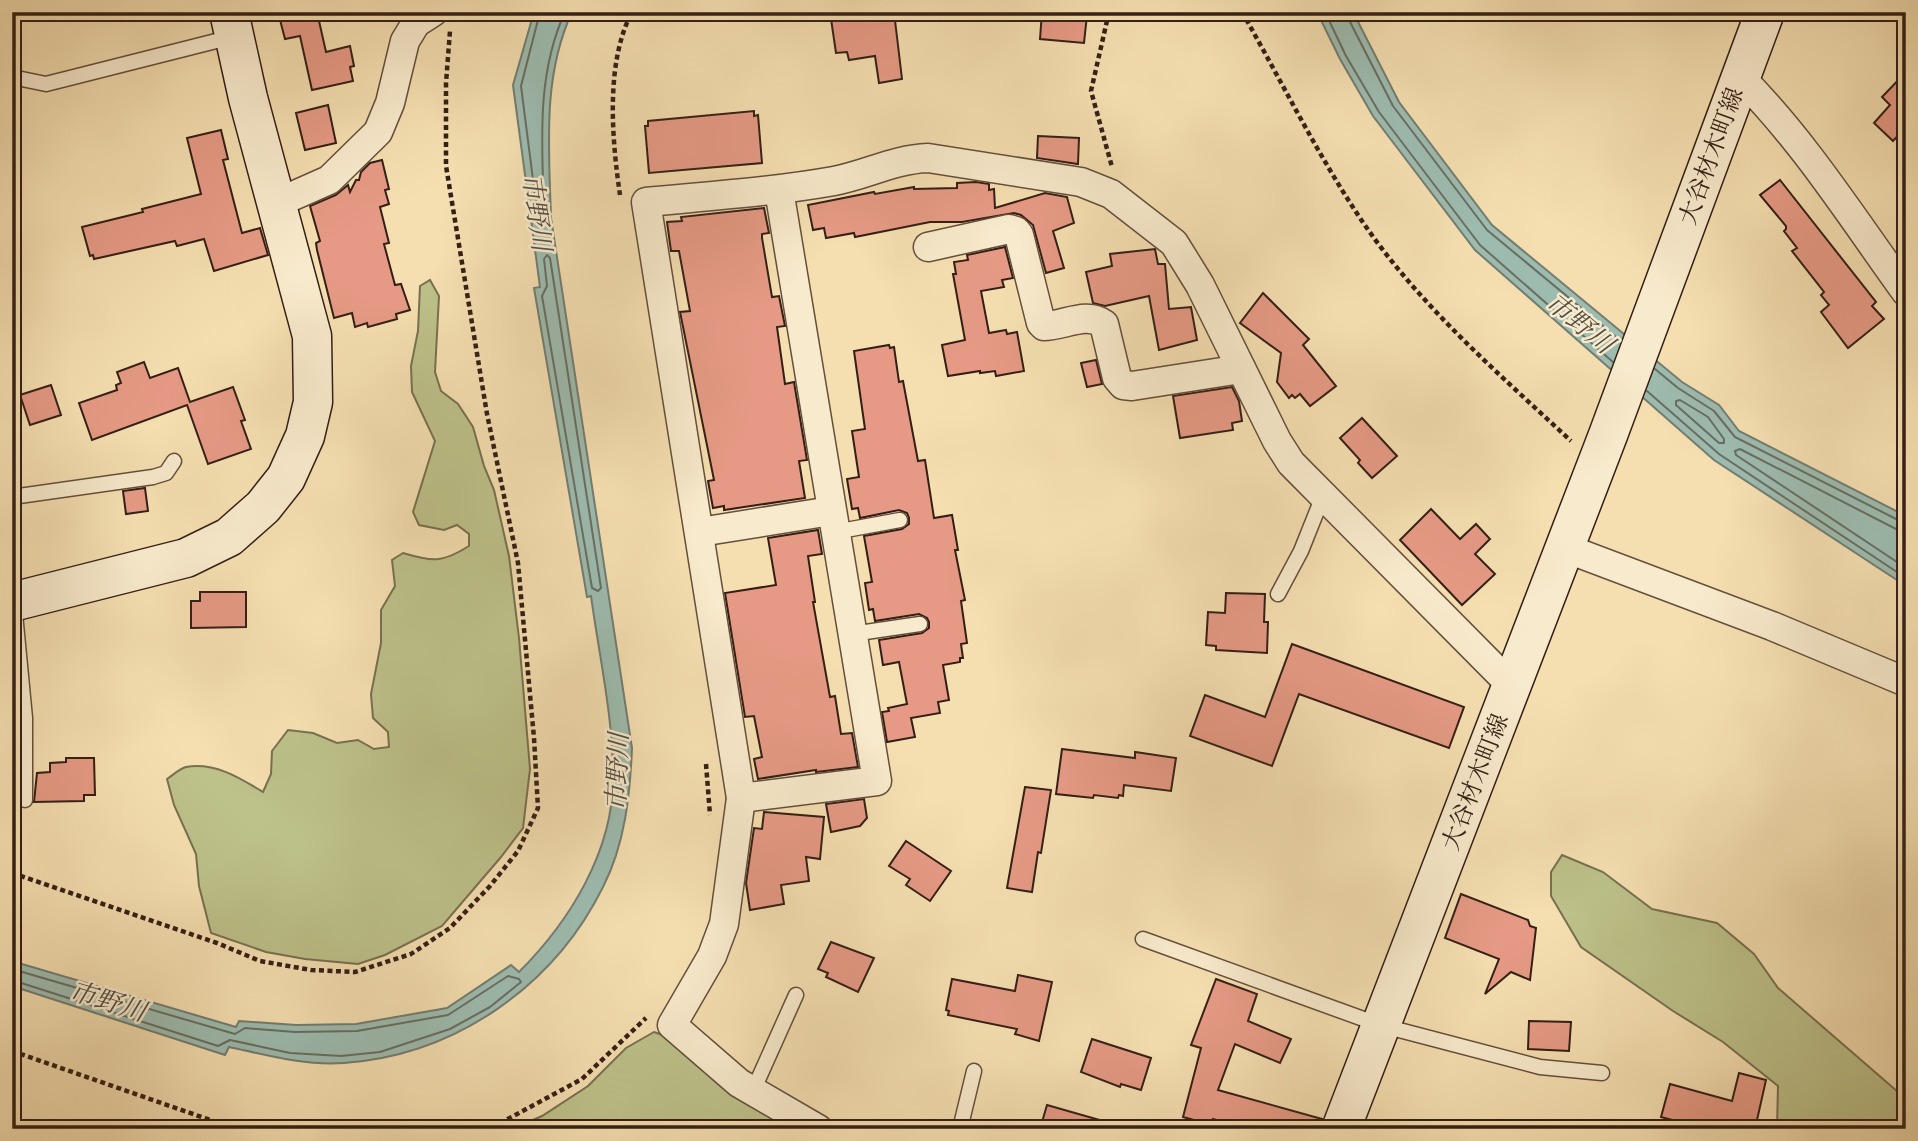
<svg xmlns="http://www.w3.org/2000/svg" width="1918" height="1141" viewBox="0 0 1918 1141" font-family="'IM FELL English','Noto Serif JP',serif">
<rect width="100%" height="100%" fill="#f5dfb1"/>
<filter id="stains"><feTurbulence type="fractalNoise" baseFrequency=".00286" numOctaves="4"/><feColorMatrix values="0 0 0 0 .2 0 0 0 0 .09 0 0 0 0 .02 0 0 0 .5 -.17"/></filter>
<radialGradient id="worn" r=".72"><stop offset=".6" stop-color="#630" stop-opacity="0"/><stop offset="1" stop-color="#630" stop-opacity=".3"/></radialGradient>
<g fill="#bdc18a" stroke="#787050" stroke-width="2">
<path d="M 430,280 L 439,296 L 435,372 L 441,391 L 458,404 L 473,427 L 484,466 L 494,490 L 509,556 L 519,638 L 530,769 L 523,828 L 501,857 L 442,926 L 385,955 L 358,964 L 305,959 L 266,952 L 211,933 L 199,886 L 196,854 L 174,805 L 167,779 C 173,775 179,769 186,767 C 215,762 240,778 263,792 L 271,774 L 272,751 L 288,730 L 313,733 L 337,743 L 358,740 L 374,749 L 389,747 L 388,732 L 373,718 L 371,694 L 381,643 L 381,610 L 395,586 L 392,560 L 403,553 C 433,562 442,563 469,546 L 469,534 L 457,525 L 444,530 L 419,525 L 413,512 L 435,441 L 412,392 L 411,366 L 418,331 L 420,286 Z"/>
<polygon points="1562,855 1603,872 1652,909 1717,923 1754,954 1778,988 1906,1099 1906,1129 1777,1129 1778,1086 1723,1042 1673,1011 1581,947 1551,896 1551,872"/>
<polygon points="654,1032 671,1038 799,1129 512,1129 542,1116 588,1086 626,1048"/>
</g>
<g fill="#9dbcb0" stroke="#737d72" stroke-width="2">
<path d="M 534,12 L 572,12 C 542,77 549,148 551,218 L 632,748 C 630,795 625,844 603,887 C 554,986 456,1055 344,1063 C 305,1066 266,1055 229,1047 L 225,1055 L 12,986 L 12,961 L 236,1027 L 239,1021 L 296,1025 L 356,1024 L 447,1008 L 511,965 L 519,972 C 570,921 614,850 613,776 C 613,716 599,655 591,596 L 587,597 L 534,288 L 540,287 L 513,85 Z"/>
<polygon points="1317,12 1353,12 1399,102 1492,225 1682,382 1719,405 1739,431 1906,516 1906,586 1714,460 1475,250 1373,116 1340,59"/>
</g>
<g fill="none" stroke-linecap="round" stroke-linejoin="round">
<g stroke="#686e63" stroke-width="2">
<path d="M 540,12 L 521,86 L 537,211 L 541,214 L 544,211 C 542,144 536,75 565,12"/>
<polyline points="1325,12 1346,56 1379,112 1480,245 1613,362"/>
<polyline points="1347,12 1348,18 1393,106 1487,230 1621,341"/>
<polygon points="547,255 550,258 601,588 598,591 592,588 542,296 547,286 544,259"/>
<polyline points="1655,369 1678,388 1714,411 1735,437 1900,521 1906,522"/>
<polyline points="1647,391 1719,454 1906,578"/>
<polygon points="1680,400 1708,417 1724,439 1724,443 1719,443 1676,405 1676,401"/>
<polyline points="1906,531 1896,529 1740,449 1735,451 1736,455 1906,568"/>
<polyline points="12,969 235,1034 245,1028 295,1032 357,1031 448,1015 508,976 519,979 521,982 490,1007 450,1029 380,1052 341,1056 290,1053 230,1040 218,1046 12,980"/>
</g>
</g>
<g fill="#e69a85" stroke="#341f16" stroke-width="2">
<polygon points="278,12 317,12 326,52 350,46 354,66 350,67 353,81 312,90 300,36 285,39"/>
<polygon points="830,12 894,12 902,79 879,83 875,56 849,60 847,52 836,53"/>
<polygon points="1042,12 1087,15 1084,43 1040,39"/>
<polygon points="1906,72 1906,127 1893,141 1874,123 1890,105 1882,97"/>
<polygon points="328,105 336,143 305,150 296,113"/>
<polygon points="754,111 754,116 758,115 762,163 649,173 645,126 648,126 648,121"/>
<polygon points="221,130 228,159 223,160 242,233 260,228 268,255 214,271 204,239 177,246 175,241 94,259 93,255 90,256 82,227 143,212 142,209 201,194 187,138"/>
<polygon points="1038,136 1079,138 1078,164 1037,158"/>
<polygon points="382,160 389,189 385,190 389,204 380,207 389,243 384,244 395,285 401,284 410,310 396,314 397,319 368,327 367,323 355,327 352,313 334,318 317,250 316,243 320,241 310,206 336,195 348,185 350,192 356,180 359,180 361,172 370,163"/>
<polygon points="1780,180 1876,302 1872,306 1884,319 1848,348 1821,312 1829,305 1821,295 1824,292 1792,251 1797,248 1784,231 1786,229 1786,226 1760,195"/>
<polygon points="976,182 989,184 989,190 994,189 995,208 1045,193 1067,197 1074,223 1053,231 1064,268 1046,273 1033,225 1021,215 1014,213 962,222 930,222 855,237 854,233 826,238 824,228 813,230 808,205 874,192 875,194 914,187 914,189 957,188 957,183"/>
<polygon points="764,208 769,233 762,234 762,238 772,297 779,296 785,326 777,327 785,384 794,382 807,460 799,461 805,498 724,510 724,506 713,508 708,481 714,480 680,312 690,311 679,251 671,251 667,222 682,221 681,217"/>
<polygon points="1005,247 1013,278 1002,280 1004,287 981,291 989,333 1006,330 1007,334 1017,332 1024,371 996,376 995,371 980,373 980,371 948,376 942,345 965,340 953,274 956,274 954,262 968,260 967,255"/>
<polygon points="1155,249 1158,264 1165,264 1169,309 1191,307 1197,340 1159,350 1149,296 1105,306 1093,303 1086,272 1112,266 1110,254"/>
<polygon points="1263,293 1309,339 1303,345 1336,386 1310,406 1300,394 1295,398 1292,395 1289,398 1277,382 1281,353 1240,323"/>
<polygon points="889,345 890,348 894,347 899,382 903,381 918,461 925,460 934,518 952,515 958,550 955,550 965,600 961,601 967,643 961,644 963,658 960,658 960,662 943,665 949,700 938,702 940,713 911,718 915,737 887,742 882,712 889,711 888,708 907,704 899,662 883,665 879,640 922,633 929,628 929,622 927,618 919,614 875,621 873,609 869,610 865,583 872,582 864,536 902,529 909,524 909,518 907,513 899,510 860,518 858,508 852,509 847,479 859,477 852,431 865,429 854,351"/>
<polygon points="1096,360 1102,384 1087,387 1081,363"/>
<polygon points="144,362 150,378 178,368 190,402 233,387 245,420 241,421 251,449 208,464 187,405 92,440 79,403 117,390 116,385 121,383 117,372"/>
<polygon points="51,385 61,415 30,425 20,395"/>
<polygon points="1232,387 1239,401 1242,421 1232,423 1233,430 1180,438 1173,396"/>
<polygon points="1362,418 1397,456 1372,478 1358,463 1360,460 1340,438"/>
<polygon points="145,488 148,511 126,514 123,491"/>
<polygon points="1431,509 1460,539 1476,524 1490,539 1475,554 1495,574 1462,605 1400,540"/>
<polygon points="818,530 822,554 808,556 815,602 813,602 830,697 835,696 841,734 852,733 858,767 816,772 816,770 758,779 754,759 762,757 754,716 745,717 725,593 776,585 768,538"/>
<polygon points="200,592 246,592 246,627 191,628 191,601 200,601"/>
<polygon points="1226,593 1265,594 1264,622 1268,622 1267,653 1216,650 1216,646 1206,645 1208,612 1225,613"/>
<polygon points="1292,644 1464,707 1449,748 1299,694 1272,766 1190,736 1205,695 1265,717"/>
<polygon points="1062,749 1135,758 1135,752 1176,758 1171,791 1124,785 1123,796 1119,795 1118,798 1094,795 1093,798 1056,794"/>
<polygon points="66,758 94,758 95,795 84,795 84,801 34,802 37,773 50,772 50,763 66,762"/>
<polygon points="1025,787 1051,790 1041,853 1038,852 1032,892 1007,888"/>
<polygon points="864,799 867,818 860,826 831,832 826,804"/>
<polygon points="764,812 824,817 820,859 806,857 809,881 781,885 784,904 750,910 746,883 754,828 762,829"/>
<polygon points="906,841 951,871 930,901 906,885 910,879 889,866"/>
<polygon points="1461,894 1528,920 1530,926 1536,928 1530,980 1511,972 1485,994 1499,959 1445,938"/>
<polygon points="831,942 874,958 858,992 826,977 828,973 818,969"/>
<polygon points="1018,975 1052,982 1039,1041 1015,1034 1017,1029 948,1015 949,1011 946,1010 952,979 1015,991"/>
<polygon points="1216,979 1257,994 1248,1021 1291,1039 1280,1063 1235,1044 1218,1090 1322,1119 1320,1129 1250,1129 1213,1119 1212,1125 1183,1117 1201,1048 1191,1045"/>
<polygon points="1529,1021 1571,1022 1569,1051 1528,1049"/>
<polygon points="1092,1039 1151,1058 1141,1090 1121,1084 1120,1087 1081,1072"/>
<polygon points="1739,1073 1766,1080 1755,1129 1706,1129 1661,1117 1670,1084 1732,1101"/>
<polygon points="1047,1105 1110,1123 1109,1129 1040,1129"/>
</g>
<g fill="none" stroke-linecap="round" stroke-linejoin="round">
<g stroke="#644f3d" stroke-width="17">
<g id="lane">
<polyline points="12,77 46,84 232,37"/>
<polyline points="12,497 153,477 166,473 174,461"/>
<polyline points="835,532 900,520"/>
<polyline points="1278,594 1301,551 1323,496"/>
<polyline points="14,603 25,718 25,800"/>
<polyline points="852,634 920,624"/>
<polyline points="1143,939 1380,1025 1540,1067 1602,1073"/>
<polyline points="753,1091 796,995"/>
<polyline points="960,1129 974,1071"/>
</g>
</g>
<g stroke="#644f3d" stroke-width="31">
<g id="street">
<path d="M 1740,77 C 1804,141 1853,219 1906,292"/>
<polyline points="277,203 329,180 378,132 390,103 405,41 416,23 433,12"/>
<path d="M 928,247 L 1009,229 L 1016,231 L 1019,235 L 1041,323 L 1044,326 C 1064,326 1086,311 1104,324 L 1117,378 L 1123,385 L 1132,386 L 1241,369"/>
<polyline points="700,532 831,511"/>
<polyline points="1565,548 1772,626 1906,682"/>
<polyline points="741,798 877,781 779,190"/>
<path d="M 818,1129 L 739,1083 L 672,1025 L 712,956 L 724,924 L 741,798 L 646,202 C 709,196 772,192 834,181 C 866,175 895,159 928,158 L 1081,182 L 1111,194 L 1174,243 L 1200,285 L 1277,441 L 1291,463 L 1512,686"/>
</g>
</g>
<g stroke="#341f16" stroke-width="41">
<g id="secondary">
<polyline points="12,602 186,558 229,537 263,507 286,478 305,436 313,402 312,336 248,98 229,12"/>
<polyline points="1341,1129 1608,435 1765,12"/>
</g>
</g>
<g stroke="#341f16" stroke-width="4.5" stroke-dasharray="5 3.5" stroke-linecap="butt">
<polyline points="1109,12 1091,91 1112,167"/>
<path d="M 1242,12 C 1282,82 1317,154 1362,221 C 1419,305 1498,373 1571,441"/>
<path d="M 620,195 C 612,140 605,63 632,12"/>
<polyline points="706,764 710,815"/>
<polyline points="12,873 217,943 260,961 311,970 355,972 411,954 450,928 490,886 518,851 538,808 534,738 518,563 487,414 446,166 446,83 450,31"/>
<polyline points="12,1051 236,1129"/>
<polyline points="484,1129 493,1127 582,1079 646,1018"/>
</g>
<use href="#lane" stroke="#f8eacc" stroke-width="14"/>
<use href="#street" stroke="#f8eacc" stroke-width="28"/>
<use href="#secondary" stroke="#f8eacc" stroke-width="38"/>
</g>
<g text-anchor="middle" stroke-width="5" stroke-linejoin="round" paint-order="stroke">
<g font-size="24" fill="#341f16" stroke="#f8eacc">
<text transform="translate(1711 156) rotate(-70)" y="8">大谷材木町線</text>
<text transform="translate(1475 782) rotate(-69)" y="8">大谷材木町線</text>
</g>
<g font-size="26" font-style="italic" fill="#544e44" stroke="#f8eacc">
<text transform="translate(537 212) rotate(82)" y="9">市野川</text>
<text transform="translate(1580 323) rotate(39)" y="9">市野川</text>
<text transform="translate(617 772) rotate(-88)" y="9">市野川</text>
<text transform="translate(108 1001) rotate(17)" y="9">市野川</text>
</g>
</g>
<rect width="1918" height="1141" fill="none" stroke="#f5dfb1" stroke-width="42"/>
<rect x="14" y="14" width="1890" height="1113" fill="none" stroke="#341f16" stroke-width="3.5"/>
<rect x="21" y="21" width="1876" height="1099" fill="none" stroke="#341f16" stroke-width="2"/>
<rect width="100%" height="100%" filter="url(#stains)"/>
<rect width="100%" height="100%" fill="url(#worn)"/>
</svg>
